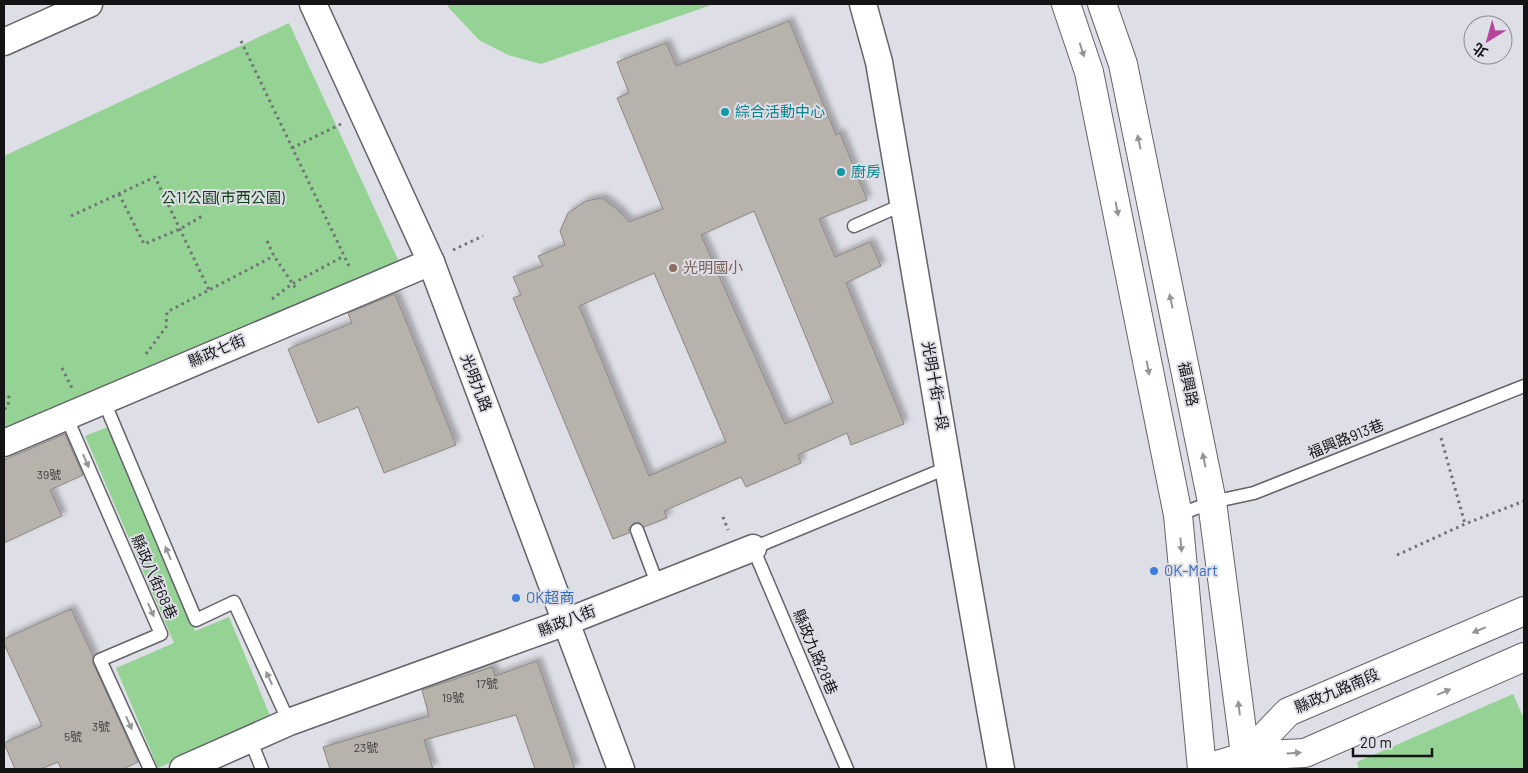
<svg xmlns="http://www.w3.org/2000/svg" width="1528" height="773" viewBox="0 0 1528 773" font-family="Barlow,'Noto Sans TC',sans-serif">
<defs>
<filter id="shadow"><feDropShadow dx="4.5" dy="-4.5" stdDeviation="2.5" flood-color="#0004"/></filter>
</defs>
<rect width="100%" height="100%" fill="#dedee6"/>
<g fill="#95d394">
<polygon points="447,4 714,4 541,64 508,55 479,40 449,8"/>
<polygon points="289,23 401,266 4,435 4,156"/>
<polygon points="108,427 195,631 229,617 272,720 158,768 116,668 174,643 85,436"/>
<polygon points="1513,694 1524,719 1524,769 1359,769 1357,762"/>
</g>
<g fill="#b7b2ac" stroke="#8c8781" fill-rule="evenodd" filter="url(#shadow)">
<path d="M 789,21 L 836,135 L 840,133 L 867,200 L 819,219 L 835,257 L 870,242 L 881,266 L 846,283 L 904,424 L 851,445 L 847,433 L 798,455 L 801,463 L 746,487 L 741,477 L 664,511 L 667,518 L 644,527 L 639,522 L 634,523 L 629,528 L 629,533 L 613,539 L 513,298 L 521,295 L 513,277 L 543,266 L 538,256 L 565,245 L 560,231 L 568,213 L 586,201 L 602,198 L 618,210 L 629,222 L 663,209 L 617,98 L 629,93 L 617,62 L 666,43 L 676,66 ZM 754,211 L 833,403 L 785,424 L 701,235 ZM 654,273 L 726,442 L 649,476 L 579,306 Z"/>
<polygon points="395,294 456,445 384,473 358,407 318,423 288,349 352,323 348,313"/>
<polygon points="65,434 83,475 50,490 62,516 4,543 4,460"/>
<polygon points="71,609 93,656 93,663 138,762 123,769 61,769 58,762 41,769 15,769 4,743 42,726 4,644 4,639"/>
<polygon points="537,661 575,769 535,769 516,715 424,740 433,769 330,769 323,747 429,716 422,690 492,667 495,676"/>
</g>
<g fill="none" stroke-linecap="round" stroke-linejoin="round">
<g stroke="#63636a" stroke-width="15">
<g id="lane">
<polyline points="854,226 904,204"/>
<polyline points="103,399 196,620 234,602 289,722"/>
<polyline points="66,416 161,634 100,660 150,769"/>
<polyline points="1178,515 1212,502 1254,493 1524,386"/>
<polyline points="637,530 658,586"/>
<polyline points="250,739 262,769"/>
<polyline points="847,769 753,548 949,467"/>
</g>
</g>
<g stroke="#63636a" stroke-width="29">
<g id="street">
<polyline points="313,4 431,262 621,769"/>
<path d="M 863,4 L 879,62 C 920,298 958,534 1001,769"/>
<polyline points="4,42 89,4"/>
<polyline points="4,443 431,262"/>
<polyline points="183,769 289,722 566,622 753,548"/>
</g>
</g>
<g stroke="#63636a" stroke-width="30">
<g id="secondary">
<polyline points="1066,4 1089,72 1178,515 1202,769"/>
<polyline points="1102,4 1123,64 1212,502 1247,769"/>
<polyline points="1246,756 1288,712 1524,611"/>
<polyline points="1204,769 1246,756 1305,753 1524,657"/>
</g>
</g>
<g stroke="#717177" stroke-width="3" stroke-dasharray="2.5 4" stroke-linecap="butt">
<polyline points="241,41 350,268"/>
<polyline points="292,148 341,124"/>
<polyline points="119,194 144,244 180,229 204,215"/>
<polyline points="71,216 155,177 209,290"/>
<polyline points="267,241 274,256 297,290"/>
<polyline points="453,250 483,236"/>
<polyline points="272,299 292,284 344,256"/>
<polyline points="146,354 166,327 167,312 274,256"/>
<polyline points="62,368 72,388"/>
<polyline points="4,409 8,406 9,395"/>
<polyline points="1441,438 1465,524"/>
<polyline points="723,517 728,530"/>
<polyline points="1397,555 1465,524 1524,501"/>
</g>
<use href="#lane" stroke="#fff" stroke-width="12"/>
<use href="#street" stroke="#fff" stroke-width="26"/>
<use href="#secondary" stroke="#fff" stroke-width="28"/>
</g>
<defs><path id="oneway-solid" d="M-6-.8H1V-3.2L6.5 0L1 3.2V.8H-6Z" transform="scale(1.25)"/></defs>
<g fill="#959597">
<use href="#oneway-solid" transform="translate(1082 50) rotate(72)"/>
<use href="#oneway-solid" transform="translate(1139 142) rotate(-102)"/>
<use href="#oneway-solid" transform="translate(1117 209) rotate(79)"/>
<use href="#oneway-solid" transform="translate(1171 301) rotate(-102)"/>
<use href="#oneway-solid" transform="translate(1148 368) rotate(79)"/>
<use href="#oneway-solid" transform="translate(1204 460) rotate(-102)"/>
<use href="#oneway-solid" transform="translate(86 461) rotate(66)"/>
<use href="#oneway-solid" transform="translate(1181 545) rotate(85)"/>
<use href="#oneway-solid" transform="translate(168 553) rotate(-113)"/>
<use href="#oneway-solid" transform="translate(151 610) rotate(66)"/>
<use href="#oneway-solid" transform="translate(1479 630) rotate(157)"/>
<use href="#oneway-solid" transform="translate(269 678) rotate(-115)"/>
<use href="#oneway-solid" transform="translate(1444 692) rotate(-23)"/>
<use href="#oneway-solid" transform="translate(1239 708) rotate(-97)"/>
<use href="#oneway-solid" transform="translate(129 723) rotate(66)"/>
<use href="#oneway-solid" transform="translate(1294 753) rotate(-4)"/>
</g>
<g fill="#0f9aa8" stroke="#dedee6" stroke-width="2">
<circle cx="725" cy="112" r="5"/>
<circle cx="841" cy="172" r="5"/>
</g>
<circle fill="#8d6e63" stroke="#dedee6" stroke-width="2" cx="673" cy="268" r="5"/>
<g fill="#3f7fe0" stroke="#dedee6" stroke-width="2">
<circle cx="1154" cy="571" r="5"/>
<circle cx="516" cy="598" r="5"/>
</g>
<g text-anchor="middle" stroke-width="4" stroke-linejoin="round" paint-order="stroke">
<g font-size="12" fill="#3d3c3c">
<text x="49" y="479">39號</text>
<text x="487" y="688">17號</text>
<text x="453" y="702">19號</text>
<text x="101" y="731">3號</text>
<text x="73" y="741">5號</text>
<text x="366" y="752">23號</text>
</g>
<g font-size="15" fill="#0d838f" stroke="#dedee6" text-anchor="start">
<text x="735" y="117">綜合活動中心</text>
<text x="851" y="177">廚房</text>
</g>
<g font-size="15" fill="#0d4212" stroke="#dedee6">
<text x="223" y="203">公11公園(市西公園)</text>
</g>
<g font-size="15" fill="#785e54" stroke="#dedee6" text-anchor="start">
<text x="683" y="273">光明國小</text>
</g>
<g font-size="15" fill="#141417" stroke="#dedee6">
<text transform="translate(217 351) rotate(-23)" y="5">縣政七街</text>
<text transform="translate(476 383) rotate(69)" y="5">光明九路</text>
<text transform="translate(1188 384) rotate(78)" y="5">福興路</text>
<text transform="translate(935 386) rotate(80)" y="5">光明十街一段</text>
<text transform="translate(1346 439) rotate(-22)" y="5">福興路913巷</text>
<text transform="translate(154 577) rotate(66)" y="5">縣政八街68巷</text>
<text transform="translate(567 621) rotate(-21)" y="5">縣政八街</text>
<text transform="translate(815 652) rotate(67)" y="5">縣政九路28巷</text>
<text transform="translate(1337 691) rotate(-23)" y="5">縣政九路南段</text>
</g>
<g font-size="15" fill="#366cbe" stroke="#dedee6" text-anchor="start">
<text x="1164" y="576">OK-Mart</text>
<text x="526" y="603">OK超商</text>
</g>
</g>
<rect width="1528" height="773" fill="none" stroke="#141417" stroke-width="10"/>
<g transform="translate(1488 40) rotate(217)"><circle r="24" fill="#dedee6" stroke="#8d8d93"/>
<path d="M0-4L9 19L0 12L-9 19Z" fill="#b6449e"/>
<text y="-8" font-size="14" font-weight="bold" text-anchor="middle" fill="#141417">北</text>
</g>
<path d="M1353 748v8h79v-8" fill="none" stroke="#141417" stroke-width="2.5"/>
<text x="1360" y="748" font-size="15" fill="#141417" stroke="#dedee6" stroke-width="4" paint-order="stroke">20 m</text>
</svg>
